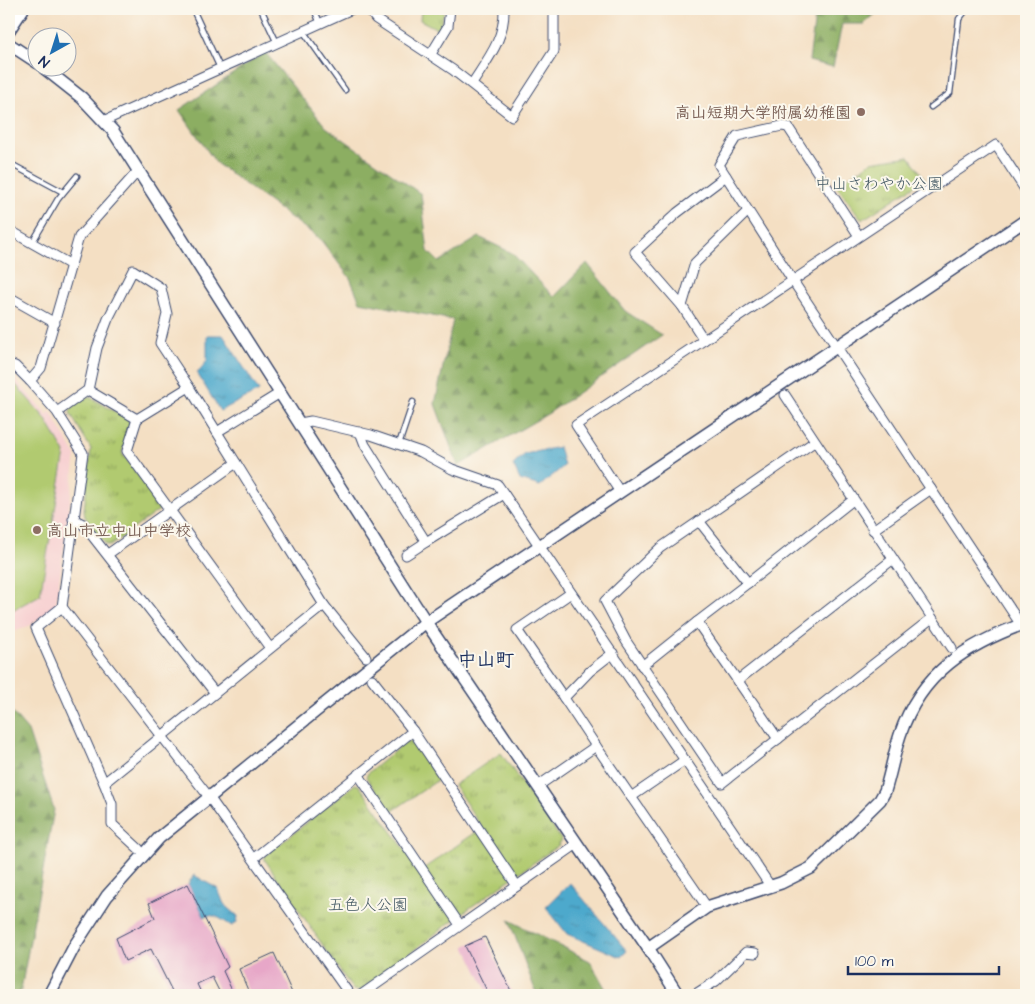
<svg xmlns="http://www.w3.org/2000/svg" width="1035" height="1004" viewBox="0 0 1035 1004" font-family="'Architects Daughter','Klee One',sans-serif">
<defs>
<pattern id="forest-firs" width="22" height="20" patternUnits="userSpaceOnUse" patternTransform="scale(1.25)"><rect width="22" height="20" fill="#8cae62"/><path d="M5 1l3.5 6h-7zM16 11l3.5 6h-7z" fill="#728e54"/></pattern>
<pattern id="park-tufts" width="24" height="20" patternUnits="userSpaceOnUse" patternTransform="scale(1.25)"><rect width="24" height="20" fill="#b1ca6f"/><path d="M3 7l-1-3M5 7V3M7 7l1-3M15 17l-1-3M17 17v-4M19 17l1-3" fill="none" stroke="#8fa45e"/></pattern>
<pattern id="water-ripples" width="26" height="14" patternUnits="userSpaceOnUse" patternTransform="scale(1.25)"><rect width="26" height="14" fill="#4ea9cc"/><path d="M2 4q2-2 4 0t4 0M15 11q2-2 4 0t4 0" fill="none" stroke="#408aa9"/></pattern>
</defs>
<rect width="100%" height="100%" fill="#fbf7ec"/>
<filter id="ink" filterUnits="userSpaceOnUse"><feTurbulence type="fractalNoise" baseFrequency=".02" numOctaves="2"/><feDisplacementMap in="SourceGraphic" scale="10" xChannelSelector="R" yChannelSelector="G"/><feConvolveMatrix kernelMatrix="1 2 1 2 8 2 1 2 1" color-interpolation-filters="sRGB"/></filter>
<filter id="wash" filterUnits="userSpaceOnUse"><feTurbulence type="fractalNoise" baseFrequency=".0096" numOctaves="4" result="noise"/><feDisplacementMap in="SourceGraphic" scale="20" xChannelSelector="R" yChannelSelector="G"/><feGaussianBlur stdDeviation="1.12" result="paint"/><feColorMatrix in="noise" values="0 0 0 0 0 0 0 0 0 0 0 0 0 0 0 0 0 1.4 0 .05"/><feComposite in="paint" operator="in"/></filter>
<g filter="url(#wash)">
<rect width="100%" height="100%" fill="#f4dfc3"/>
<polygon fill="#f7cfd0" points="9,373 48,415 50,411 76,456 56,605 31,625 9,634"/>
<g fill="url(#forest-firs)" stroke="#546e60">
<polygon points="816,9 881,9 864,24 842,24 833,67 809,61"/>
<polygon points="265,52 326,127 421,194 428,251 439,262 479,237 512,253 554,297 587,263 625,311 662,335 549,413 458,466 435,404 453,320 360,302 350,278 320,239 216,163 179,110"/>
<polygon points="9,709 28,731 54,810 20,995 9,995"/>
<polygon points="509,920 590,961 609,995 537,995"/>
</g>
<g fill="url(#park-tufts)" stroke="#667c66">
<polygon points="421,9 445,9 439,30 420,20"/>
<polygon points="909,156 925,179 862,220 836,185 871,162"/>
<polygon points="86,397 91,398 128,419 130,425 122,453 159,505 159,510 110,546 106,545 85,517 84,510 91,449 70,413 71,408"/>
<polygon points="408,740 413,742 438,780 391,812 366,777 368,773"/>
<polygon points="501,753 561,839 559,845 464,912 360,991 353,990 265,860 265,856 355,784 359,785 420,871 482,828 454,785"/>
</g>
<polygon fill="#b1ca6f" stroke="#667c66" points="9,377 45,418 65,453 40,595 9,612"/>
<g fill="url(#water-ripples)" stroke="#346c95">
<polygon points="207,335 223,335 259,391 220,411 197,373 207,361"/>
<polygon points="559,447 564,466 540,486 520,480 513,465 525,454"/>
<path d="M 194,875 L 218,889 L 224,904 L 238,916 L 237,922 L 232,926 C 223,921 214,912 204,917 L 188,884 Z"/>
<polygon points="570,883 627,951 621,957 567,934 546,907"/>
</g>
<g id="blocks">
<g fill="#e7a7c8">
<polygon points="188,884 228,967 223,971 234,995 221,995 212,977 197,984 202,995 174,995 151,949 125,961 116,938 155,918 149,903"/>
<polygon points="485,937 513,995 489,995 465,946"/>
<polygon points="274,953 293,995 250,995 239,969"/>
</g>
</g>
</g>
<g filter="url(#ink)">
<use href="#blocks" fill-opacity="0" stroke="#3c496d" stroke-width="1"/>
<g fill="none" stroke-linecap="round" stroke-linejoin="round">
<g stroke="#3c496d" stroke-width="7">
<g id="service">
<polyline points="261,9 277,43"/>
<polyline points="314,9 320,23"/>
<polyline points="195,14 220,68"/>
<polyline points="303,31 345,90"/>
<polyline points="931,107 950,93 959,19 967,9"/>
<polyline points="9,163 63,192"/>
<polyline points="32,243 58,199 77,176"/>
<polyline points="399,444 413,402"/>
</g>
</g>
<g stroke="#3c496d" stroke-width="11">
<g id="minor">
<polyline points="368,9 376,19 453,70 512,116 554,51 554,9"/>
<polyline points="431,54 448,26 450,9"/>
<path d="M 472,84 C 487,60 505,39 504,9"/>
<polyline points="104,121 352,9"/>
<polyline points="9,230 71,265"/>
<polyline points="859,236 788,127 782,126 737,136 719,165 793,281 1021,625"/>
<polyline points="9,297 55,323"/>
<polyline points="682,306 635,252 677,213 726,176"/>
<polyline points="704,340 996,145 1026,191"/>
<polyline points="9,364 15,366 30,381 57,412 83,453 62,607 36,628 104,783 324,605 189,387 137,419 88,390 57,412"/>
<polyline points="30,381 41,368 79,237 138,171"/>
<polyline points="88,390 97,348 108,319 133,270 161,288 167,314 160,343 189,387"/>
<polyline points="785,395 952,648"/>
<polyline points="137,419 127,451 270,648"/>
<polyline points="300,423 311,421 371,435 421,452 452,469 498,485 771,887"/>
<polyline points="217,432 280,393"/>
<polyline points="360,432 365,445 426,542 504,494"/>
<polyline points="814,442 660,548 605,601 626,641 722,783 932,618"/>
<polyline points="620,492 576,425 704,340 682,306 695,263 748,211"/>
<polyline points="73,519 83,524 215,693"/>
<polyline points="699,521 748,583 697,622 778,739"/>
<polyline points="873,530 931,489"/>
<polyline points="108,554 236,463"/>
<polyline points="406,555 426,542"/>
<polyline points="748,583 853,500"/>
<polyline points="324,605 366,657"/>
<polyline points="62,607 209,797 350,995"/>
<polyline points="642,666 697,622"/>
<polyline points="372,679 413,731"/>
<polyline points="737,681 892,560"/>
<polyline points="564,698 517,630 571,593"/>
<polyline points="596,746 564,698 590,671 613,653"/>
<polyline points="358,774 460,925"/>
<polyline points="104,783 112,804 112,824 139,849"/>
<polyline points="538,786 596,746 707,907"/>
<polyline points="631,797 685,760"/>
<polyline points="254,858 413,731 517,886"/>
<polyline points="361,995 577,844"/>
<polyline points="694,995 716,981 746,952 755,953"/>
</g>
</g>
<g stroke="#3c496d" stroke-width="14">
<g id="tertiary">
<polyline points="9,30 23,9"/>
<polyline points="9,44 38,63"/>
<polyline points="44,68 82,98 113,131 426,622 648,948 678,995"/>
<path d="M 648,948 L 707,907 L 781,883 L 811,868 L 880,800 L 885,791 C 891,772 894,753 900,735 C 921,672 968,644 1026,623"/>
<polyline points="49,995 75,945 107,896 159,838 426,622 1026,220"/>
</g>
</g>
<use href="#service" stroke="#fff" stroke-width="4.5"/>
<use href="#minor" stroke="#fff" stroke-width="9"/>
<use href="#tertiary" stroke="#fff" stroke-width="11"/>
</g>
</g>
<g fill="#8d6e63" stroke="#fbf7ec" stroke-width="2">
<circle cx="861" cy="112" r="5"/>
<circle cx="37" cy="530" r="5"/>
</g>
<g text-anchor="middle" stroke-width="4" stroke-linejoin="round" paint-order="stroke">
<g font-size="16" font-weight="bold" fill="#785e54" stroke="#fbf7ec" text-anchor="end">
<text x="851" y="118">高山短期大学附属幼稚園</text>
<text x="47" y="536" text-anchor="start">高山市立中山中学校</text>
</g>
<g font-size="16" fill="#405662" stroke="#fbf7ec">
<text x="879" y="189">中山さわやか公園</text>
<text x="368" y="910">五色人公園</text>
</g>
<g font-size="19" font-weight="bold" fill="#1b2f5e" stroke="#fbf7ec">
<text x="486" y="666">中山町</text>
</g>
</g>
<rect width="1035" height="1004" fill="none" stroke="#fbf7ec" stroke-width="30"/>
<g transform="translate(52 52) rotate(219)"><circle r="24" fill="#fbf7ec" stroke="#a1a7b3"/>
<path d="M0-4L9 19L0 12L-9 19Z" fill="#1f6fb2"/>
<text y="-8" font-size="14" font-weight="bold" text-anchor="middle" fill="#1b2f5e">N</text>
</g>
<path d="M848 966v8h151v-8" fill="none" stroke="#1b2f5e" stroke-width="2.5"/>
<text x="855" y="966" font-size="15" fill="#1b2f5e" stroke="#fbf7ec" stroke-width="4" paint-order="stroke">100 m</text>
</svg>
